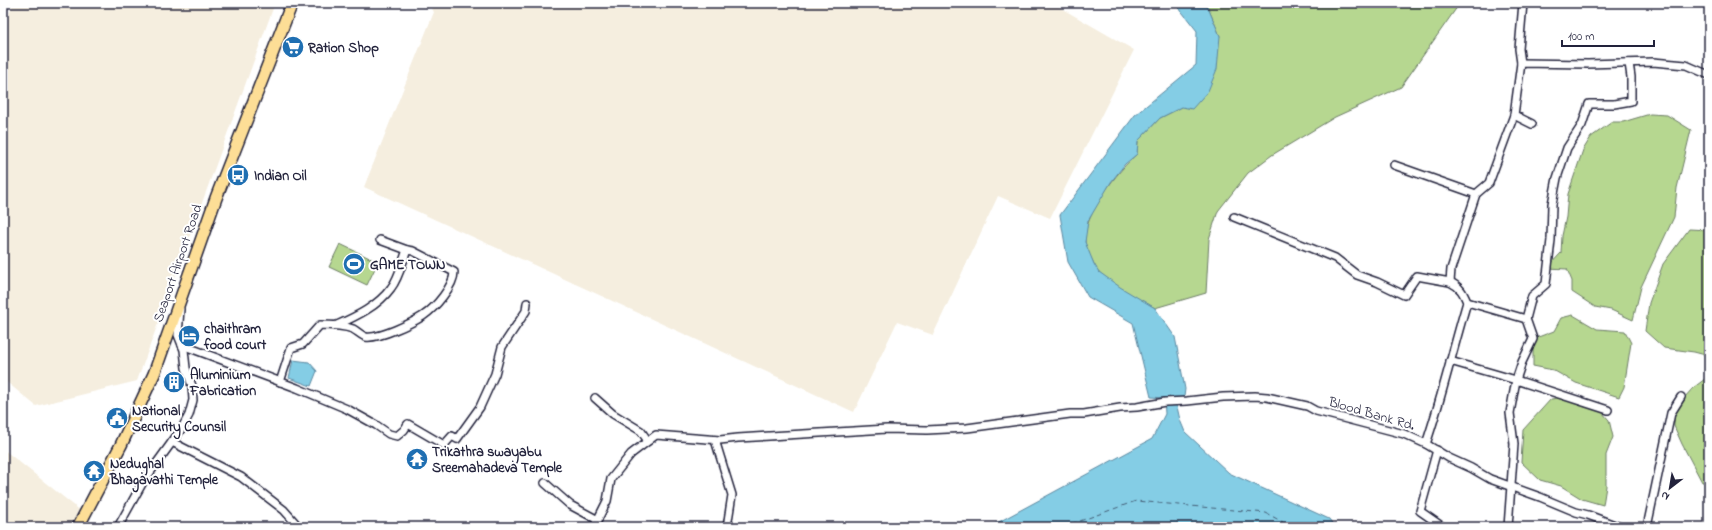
<svg xmlns="http://www.w3.org/2000/svg" width="1712" height="530" viewBox="0 0 1712 530" font-family="'Indie Flower',sans-serif">
<rect width="100%" height="100%" fill="#fff"/>
<filter id="ink" filterUnits="userSpaceOnUse"><feTurbulence type="fractalNoise" baseFrequency=".025" numOctaves="2"/><feDisplacementMap in="SourceGraphic" scale="8" xChannelSelector="R" yChannelSelector="G"/><feConvolveMatrix kernelMatrix="1 2 1 2 8 2 1 2 1" color-interpolation-filters="sRGB"/></filter>
<g filter="url(#ink)">
<g fill="#f5eedf">
<polygon points="13,3 275,3 137,381 36,406 3,379 3,31"/>
<polygon points="428,3 1052,3 1134,50 1050,218 998,196 933,335 897,322 854,412 364,187 434,12"/>
<polygon points="3,449 81,511 72,527 3,527"/>
</g>
<g fill="#b6d790" stroke="#6c7c66">
<path d="M 1206,3 L 1460,3 L 1401,87 L 1335,117 L 1272,155 L 1248,173 L 1218,211 L 1209,239 L 1206,293 L 1155,308 C 1138,298 1113,286 1099,272 C 1095,268 1093,261 1090,256 C 1089,252 1085,246 1085,241 C 1083,216 1118,170 1137,154 L 1138,141 L 1160,118 L 1182,107 L 1220,36 Z"/>
<polygon points="1650,114 1667,115 1691,130 1677,188 1674,217 1641,287 1633,320 1611,310 1595,307 1572,292 1572,281 1567,269 1547,268 1561,253 1562,236 1566,217 1568,194 1583,150 1591,137 1612,122 1623,122"/>
<polygon points="1689,229 1709,230 1709,356 1694,352 1664,348 1645,331 1649,303 1663,264"/>
<polygon points="340,244 378,262 367,285 329,267"/>
<polygon points="1573,315 1597,329 1625,331 1631,343 1624,387 1619,397 1576,383 1553,370 1533,366 1533,339 1554,331 1561,318"/>
<polygon points="1709,376 1709,482 1702,482 1682,444 1674,426 1674,409 1693,388"/>
<polygon points="1574,396 1593,402 1609,420 1613,437 1606,455 1606,486 1603,505 1582,499 1561,486 1540,480 1521,462 1523,430 1551,399"/>
</g>
<g fill="#84cde5" stroke="#5d89a1">
<polygon points="1175,3 1206,3 1220,36 1217,69 1208,91 1192,109 1182,107 1160,118 1138,141 1137,154 1125,164 1111,182 1088,221 1085,242 1094,264 1099,272 1120,287 1155,308 1175,337 1185,389 1184,397 1175,398 1180,420 1185,432 1229,473 1329,519 1335,527 984,527 995,524 1152,439 1165,414 1164,398 1151,397 1133,323 1088,297 1068,262 1060,215 1135,115 1196,65 1197,31"/>
<polygon points="293,360 309,362 317,371 311,386 289,378"/>
</g>
<g fill="none" stroke-linecap="round" stroke-linejoin="round">
<polyline stroke="#445e76" stroke-width="1" stroke-dasharray="5 4" stroke-linecap="butt" points="1063,527 1136,501 1266,513 1292,527"/>
<g stroke="#22223b" stroke-width="10">
<g id="minor">
<polyline points="1521,63 1519,49 1523,3"/>
<polyline points="1514,115 1532,124"/>
<polyline points="1394,165 1476,194"/>
<polyline points="1234,217 1335,258 1357,275 1377,282 1404,295 1417,276 1450,282 1451,269 1476,194 1489,183 1514,115 1521,63 1588,64 1653,62 1686,65 1709,75"/>
<polyline points="380,240 407,250"/>
<polyline points="1467,302 1526,319"/>
<polyline points="180,309 178,335 184,350 186,368 192,386 193,400 189,415 182,428 172,442 241,477 284,510 299,527"/>
<polyline points="182,345 297,388 347,409 376,425 389,434 397,436 404,430 408,424 444,445 452,436 457,439 480,407 495,374 502,347 526,311 527,303"/>
<polyline points="1450,361 1516,380 1608,410"/>
<path d="M 280,382 L 291,348 L 303,344 L 320,325 C 331,325 342,325 353,329 C 357,331 362,336 366,337 C 379,339 412,323 423,316 C 435,308 454,286 454,272 L 413,251 L 407,250 C 402,263 399,278 391,288 C 378,306 357,316 337,325"/>
<polyline points="595,398 613,414 641,431 648,441"/>
<polyline points="715,440 732,495 727,527"/>
<path d="M 1426,444 C 1442,397 1453,349 1467,302 C 1463,292 1460,287 1450,282"/>
<polyline points="1437,450 1420,511 1443,527"/>
<polyline points="545,483 570,505 598,520"/>
<polyline points="118,527 143,482 172,442"/>
<polyline points="594,527 607,501 611,479 631,454 656,435 720,440 738,438 887,429 927,430 967,428 1070,414 1084,414 1120,408 1137,407 1165,402 1187,401 1223,397 1255,396 1267,397 1307,406 1316,411 1404,434 1426,444 1449,458 1471,468 1490,479 1540,497 1576,512 1588,515 1620,527"/>
<polyline points="1508,527 1514,444 1510,413 1516,380 1522,362 1533,339 1526,319 1532,296 1546,284 1551,240 1552,204 1557,178 1567,148 1582,125 1589,104 1614,104 1631,101 1631,77 1629,63"/>
<polyline points="1647,527 1671,413 1681,397"/>
</g>
</g>
<g stroke="#22223b" stroke-width="14">
<polyline id="primary" points="78,527 121,445 154,374 216,198 292,3"/>
</g>
<use href="#minor" stroke="#fff" stroke-width="7"/>
<use href="#primary" stroke="#fdde96" stroke-width="11"/>
</g>
</g>
<defs>
<g id="supermarket-disc" transform="scale(1.15)"><circle r="9.5" fill="#1f6fb2" stroke="#fff"/><path d="M-6-5.5h2.5l.6 2H6L4.5 2H-2.5L-4.4-4H-6ZM-1.5 3.2a1.3 1.3 0 1 0 .1 0ZM3 3.2a1.3 1.3 0 1 0 .1 0Z" fill="#fff"/></g>
<g id="bus-disc" transform="scale(1.15)"><circle r="9.5" fill="#1f6fb2" stroke="#fff"/><path d="M-5-6H5V4H4V6H2V4H-2V6H-4V4H-5ZM-3.5-4V0h7V-4ZM-3.5 1.2v1.5H-2V1.2ZM2 1.2v1.5H3.5V1.2Z" fill="#fff"/></g>
<g id="stadium-disc" transform="scale(1.15)"><circle r="9.5" fill="#1f6fb2" stroke="#fff"/><path d="M0-5a6.5 5 0 1 0 0 10a6.5 5 0 1 0 0-10ZM-3.5-1.8h7v3.6h-7Z" fill="#fff"/></g>
<g id="hotel-disc" transform="scale(1.15)"><circle r="9.5" fill="#1f6fb2" stroke="#fff"/><path d="M-6-4.5h1.5V1H6V5H4.5V3h-9V5H-6ZM-4 0a1.8 1.8 0 1 1 3.6 0ZM.5 0V-2.5h3Q6-2.5 6 0Z" fill="#fff"/></g>
<g id="building-disc" transform="scale(1.15)"><circle r="9.5" fill="#1f6fb2" stroke="#fff"/><path d="M-4-6H4V6H1V3H-1V6H-4ZM-2.5-4.3h1.7v1.8h-1.7ZM.8-4.3h1.7v1.8H.8ZM-2.5-1h1.7V.8h-1.7ZM.8-1h1.7V.8H.8Z" fill="#fff"/></g>
<g id="civic-disc" transform="scale(1.15)"><circle r="9.5" fill="#1f6fb2" stroke="#fff"/><path d="M-.6-6.5H3V-4.5H.6V-3L4-1V1h2V6H-6V1h2V-1L-.6-3ZM-1.2 2.5V6h2.4V2.5Z" fill="#fff"/></g>
<g id="temple-disc" transform="scale(1.15)"><circle r="9.5" fill="#1f6fb2" stroke="#fff"/><path d="M0-6L5-2H3V0L6.5 2.5H4V6H1.5V3h-3V6H-4V2.5H-6.5L-3 0V-2H-5Z" fill="#fff"/></g>
</defs>
<g fill-rule="evenodd">
<use href="#supermarket-disc" x="293" y="47"/>
<use href="#bus-disc" x="238" y="175"/>
<use href="#stadium-disc" x="354" y="264"/>
<use href="#hotel-disc" x="189" y="336"/>
<use href="#building-disc" x="174" y="382"/>
<use href="#civic-disc" x="117" y="418"/>
<use href="#temple-disc" x="417" y="459"/>
<use href="#temple-disc" x="94" y="471"/>
</g>
<g text-anchor="middle" stroke-width="4" stroke-linejoin="round" paint-order="stroke">
<g font-size="14" font-weight="bold" fill="#22223b" stroke="#fff" text-anchor="start">
<text x="308" y="52">Ration Shop</text>
<text x="254" y="180">Indian Oil</text>
<text x="370" y="269">GAME TOWN</text>
<text x="204" y="333">chaithram<tspan x="204" dy="16">food court</tspan></text>
<text x="190" y="379">Aluminium<tspan x="190" dy="16">Fabrication</tspan></text>
<text x="132" y="415">National<tspan x="132" dy="16">Security Counsil</tspan></text>
<text x="432" y="456">Trikathra swayabu<tspan x="432" dy="16">Sreemahadeva Temple</tspan></text>
<text x="110" y="468">Nedughal<tspan x="110" dy="16">Bhagavathi Temple</tspan></text>
</g>
<g font-size="14" fill="#22223b" stroke="#fff">
<text transform="translate(177 263) rotate(-71)" y="5">Seaport Airport Road</text>
<text transform="translate(1372 413) rotate(16)" y="5">Blood Bank Rd.</text>
</g>
</g>
<rect width="1712" height="530" fill="none" stroke="#fff" stroke-width="16"/>
<rect x="8" y="8" width="1696" height="514" fill="none" stroke="#22223b" stroke-width="1.5" filter="url(#ink)"/>
<g transform="translate(1670 488) rotate(211)" stroke="#ffffff" stroke-width="3" paint-order="stroke">
<path d="M0-3L7 15L0 10L-7 15Z" fill="#22223b"/>
<text y="-6" font-size="11" font-weight="bold" text-anchor="middle" fill="#22223b">N</text>
</g>
<path d="M1562 40v6h92v-6" fill="none" stroke="#22223b" stroke-width="2"/>
<text x="1568" y="40" font-size="12" fill="#22223b" stroke="#ffffff" stroke-width="3" paint-order="stroke">100 m</text>
</svg>
